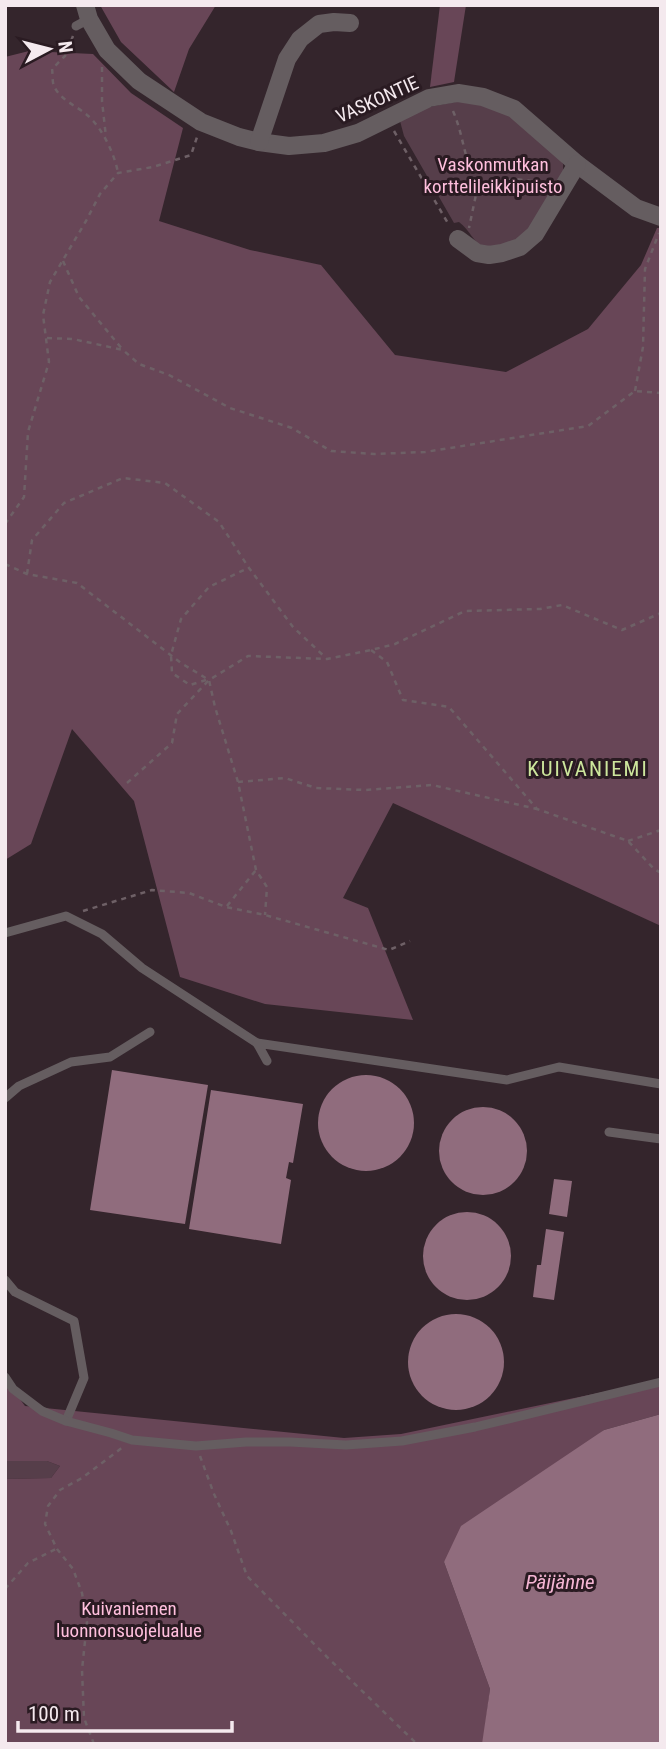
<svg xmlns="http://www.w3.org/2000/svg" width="666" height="1749" viewBox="0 0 666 1749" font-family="'Roboto Condensed',sans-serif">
<rect width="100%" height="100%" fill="#34252c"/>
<g fill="#563e4a">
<path d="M 461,101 L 484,104 L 510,115 L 559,155 L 563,164 L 563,176 L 528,233 L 517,241 L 485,249 C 472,241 471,231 459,222 L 454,223 L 404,136 L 400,121 L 429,107 Z"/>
<polygon points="5,1461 47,1461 60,1466 51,1478 5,1479"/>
</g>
<g fill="#684657">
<polygon points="100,5 216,5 189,49 174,92 121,42"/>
<polygon points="440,5 466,5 454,82 430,87"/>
<polygon points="29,51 93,54 131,93 183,128 159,221 250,250 321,265 395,355 506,372 588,329 641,265 657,228 661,228 661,926 393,803 343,898 368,908 413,1020 265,1004 180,977 134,801 72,729 31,844 5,860 5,57"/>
<polygon points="5,1379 25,1406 344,1438 401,1434 661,1380 661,1414 604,1430 444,1562 490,1689 483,1744 5,1744 5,1479 51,1478 60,1466 47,1461 5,1461"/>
</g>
<g fill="#906c7d">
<polygon points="112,1070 208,1085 185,1224 90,1210"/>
<circle cx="366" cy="1123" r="48"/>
<polygon points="211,1090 303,1104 293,1163 289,1162 286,1178 291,1180 281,1244 189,1229"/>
<circle cx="483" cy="1151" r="44"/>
<polygon points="554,1179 572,1181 567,1217 549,1214"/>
<circle cx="467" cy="1256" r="44"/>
<polygon points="546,1229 564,1232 554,1300 533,1297 537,1265 541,1265"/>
<circle cx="456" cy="1362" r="48"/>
<polygon points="661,1414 661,1744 482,1744 490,1689 444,1562 461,1526 604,1430"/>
</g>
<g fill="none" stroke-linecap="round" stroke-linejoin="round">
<g stroke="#6e6066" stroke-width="2.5" stroke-dasharray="5 5" stroke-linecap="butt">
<path d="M 73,36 L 65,56 L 52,69 C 53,74 52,82 54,86 C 60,100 77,106 87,115 C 102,127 115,155 118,173"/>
<polyline points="102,67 102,101 106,137"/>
<path d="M 453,111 C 464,136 464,162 478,185 L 469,228"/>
<polyline points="394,131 449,225"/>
<polyline points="478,185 515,179 546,183"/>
<polyline points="63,261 79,297 123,350"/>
<polyline points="47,338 73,339 123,350 139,364 169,375 230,408 292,428 331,451 374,454 425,452 588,426 635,391 661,393"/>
<polyline points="635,391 643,347 645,269 659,233"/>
<polyline points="5,524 24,497 28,432 49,362 43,315 50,282 86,221 100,194 118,173 153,167 191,155 197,137"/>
<polyline points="5,564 27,574 77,583 181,663 209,680 215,707 238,782 256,870 267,887 265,915"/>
<polyline points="27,574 32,540 64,503 123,478 165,483 219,522 249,568 293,627 326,658"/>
<polyline points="371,650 387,662 403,700 449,707 537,809 628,841 654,869 661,873"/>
<polyline points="206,680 190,685 172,673 171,655 181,619 209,587 248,568"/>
<polyline points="238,782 285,778 316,788 365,790 432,785 537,809"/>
<polyline points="127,783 172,743 177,714 209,680 248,656 327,659 371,650 395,644 465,611 540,609 562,605 622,630 661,613"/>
<polyline points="628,841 661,830"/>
<polyline points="227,906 256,870"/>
<polyline points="83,911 152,890 189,893 226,907 265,915 389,950 410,941"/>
<polyline points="200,1456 214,1494 231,1531 247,1576 327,1657 417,1744"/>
<polyline points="5,1589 28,1563 56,1549"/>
<polyline points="94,1744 84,1718 82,1670 87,1622 82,1593 73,1569 57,1549 45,1524 48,1506 60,1490 82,1478 123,1447"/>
</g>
<g stroke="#655d60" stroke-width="9">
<polyline points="76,26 89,19"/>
<polyline points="5,933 66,916 102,934 142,968 257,1043"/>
<polyline points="267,1061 257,1043 507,1080 559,1067 661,1084"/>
<polyline points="5,1098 19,1086 71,1062 110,1057 150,1032"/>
<polyline points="609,1132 661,1139"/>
<polyline points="5,1280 15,1292 74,1321 84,1378 66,1421"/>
<polyline points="5,1377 13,1389 42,1411 66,1421 111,1433 132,1440 196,1446 246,1442 290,1442 346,1445 402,1441 475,1427 661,1382"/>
</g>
<g stroke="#655d60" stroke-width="18">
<polyline points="85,5 89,19 107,50 139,81 201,122 239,137 259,142 289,146 324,143 358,133 429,98 458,93 483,97 514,109 577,164 636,208 661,217"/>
<polyline points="259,142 287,59 300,39 319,24 334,22 350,23"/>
<polyline points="458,239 477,253 489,255 502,253 520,247 535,234 577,164"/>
</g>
</g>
<g text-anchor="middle" stroke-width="6" stroke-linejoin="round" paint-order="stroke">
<g font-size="19" fill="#f4e9ee" stroke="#2a1b22">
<text transform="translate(377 99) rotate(-24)" y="7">VASKONTIE</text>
</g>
<g font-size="19" fill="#ffbfdd" stroke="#2a1b22">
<text x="493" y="171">Vaskonmutkan<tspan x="493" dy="22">korttelileikkipuisto</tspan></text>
<text x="129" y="1615">Kuivaniemen<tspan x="129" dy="22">luonnonsuojelualue</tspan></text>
</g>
<g font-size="21" letter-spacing="2" fill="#cde69c" stroke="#2a1b22">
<text x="588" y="776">KUIVANIEMI</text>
</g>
<g font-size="21" font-style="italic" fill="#f5b6d4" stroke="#2a1b22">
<text x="560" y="1589">Päijänne</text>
</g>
</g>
<rect width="666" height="1749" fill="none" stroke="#f4e9ee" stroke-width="14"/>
<g transform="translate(49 49) rotate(83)" stroke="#2a1b22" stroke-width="5" paint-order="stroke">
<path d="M0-5L12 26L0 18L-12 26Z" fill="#f4e9ee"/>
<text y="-10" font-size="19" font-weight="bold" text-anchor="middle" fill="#f4e9ee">N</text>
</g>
<path d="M18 1721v10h214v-10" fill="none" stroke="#f4e9ee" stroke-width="3.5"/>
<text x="28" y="1721" font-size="21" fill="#f4e9ee" stroke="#2a1b22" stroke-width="5" paint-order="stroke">100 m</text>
</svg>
